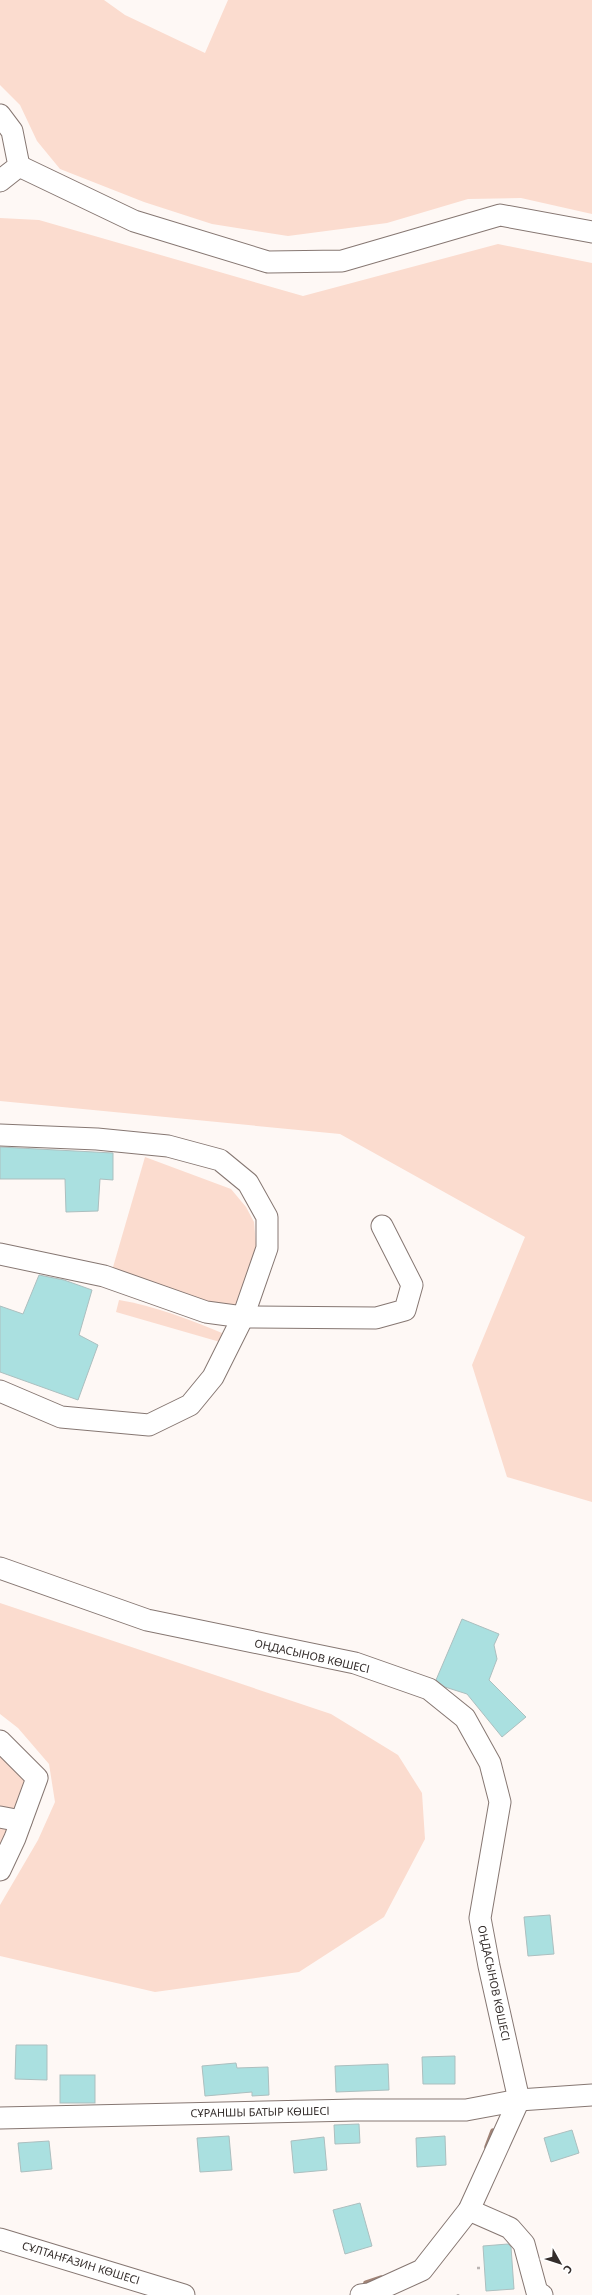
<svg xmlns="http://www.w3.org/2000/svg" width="592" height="2295" viewBox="0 0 592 2295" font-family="'Noto Sans',sans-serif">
<rect width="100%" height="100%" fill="#fef8f5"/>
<g fill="#fbdccf">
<polygon points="0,0 104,0 125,15 205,53 228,0 592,0 592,214 521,198 468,199 387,223 288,236 212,224 144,202 60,169 37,141 20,105 0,85"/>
<polygon points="0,218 39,220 303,296 498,244 592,263 592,1502 507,1477 472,1365 525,1237 340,1134 0,1101"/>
<polygon points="145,1157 231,1189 246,1207 254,1222 257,1256 236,1311 111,1274"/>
<path d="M 119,1300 C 155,1306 188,1319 222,1333 L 220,1342 L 116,1312 Z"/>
<polygon points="0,1603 331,1714 398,1755 422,1793 425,1839 384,1917 299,1972 155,1992 0,1956 0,1905 38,1840 55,1802 49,1764 18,1728 0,1714"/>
<polygon points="0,1753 25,1781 0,1852"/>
</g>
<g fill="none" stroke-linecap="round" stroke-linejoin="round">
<g stroke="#a38477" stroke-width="5.5">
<polyline points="487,2147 493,2131"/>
<polyline points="366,2283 381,2278"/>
</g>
</g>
<g fill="#aae0e0" stroke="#acbfbf">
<polygon points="0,1147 113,1153 113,1180 100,1179 98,1211 66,1212 65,1179 0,1179"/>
<polygon points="39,1275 64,1280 92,1290 79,1335 98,1345 78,1400 0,1372 0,1306 23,1314"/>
<polygon points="462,1619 499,1634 494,1645 497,1659 489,1680 526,1717 502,1737 467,1694 445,1687 436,1680"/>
<polygon points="550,1915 554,1954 528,1956 524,1917"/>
<polygon points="16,2045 47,2045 47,2080 15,2079"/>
<polygon points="455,2056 455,2084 423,2084 422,2057"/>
<polygon points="236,2063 237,2068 268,2067 269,2095 252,2096 252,2092 205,2096 202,2066"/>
<polygon points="388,2064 389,2090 336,2092 335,2066"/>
<rect x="60" y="2075" width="35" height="28"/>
<polygon points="359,2124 360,2143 335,2144 334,2125"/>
<polygon points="572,2130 579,2153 551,2162 544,2138"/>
<polygon points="229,2136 232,2170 200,2172 197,2138"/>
<polygon points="445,2136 446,2165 417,2167 416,2138"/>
<polygon points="324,2137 327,2170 294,2173 291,2141"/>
<polygon points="49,2141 52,2169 21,2172 18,2143"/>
<polygon points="360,2203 372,2246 345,2254 333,2210"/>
<polygon points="508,2244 511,2247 514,2289 486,2291 483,2246"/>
</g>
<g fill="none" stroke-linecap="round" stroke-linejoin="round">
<g stroke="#867772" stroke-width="23">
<g id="minor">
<polyline points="0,115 12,131 19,166 0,181"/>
<polyline points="19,166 134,221 268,262 342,261 500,215 592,232"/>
<polyline points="0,1135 97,1139 168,1146 220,1160 248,1183 267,1217 267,1248 243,1317 213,1377 190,1405 149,1425 61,1417 0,1391"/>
<polyline points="0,1254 104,1276 206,1312 243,1317 376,1318 405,1310 412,1285 382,1226"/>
<polyline points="0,1568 147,1620 355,1663 429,1689 465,1718 490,1763 500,1802 480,1918 489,1966 519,2100"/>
<polyline points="0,1741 37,1778 15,1838 0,1870"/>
<polyline points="0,1817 21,1821"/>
<polyline points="0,2118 355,2110 466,2110 519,2100 592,2095"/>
<polyline points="469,2210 510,2228 524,2244 537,2292 542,2295"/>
<polyline points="0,2239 184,2295"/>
<polyline points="361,2295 369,2294 422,2270 469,2210 519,2100"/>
</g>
</g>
<g stroke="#bbb4b2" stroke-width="2.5" stroke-dasharray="3 2" stroke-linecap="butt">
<polyline points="477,2268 481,2268"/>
<polyline points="458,2294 458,2295"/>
</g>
<use href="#minor" stroke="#fff" stroke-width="21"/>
</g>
<g text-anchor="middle" stroke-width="3.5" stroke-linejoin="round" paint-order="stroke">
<g font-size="11" fill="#342d2b" stroke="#fff">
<text transform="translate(312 1656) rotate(13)" y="4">ОҢДАСЫНОВ КӨШЕСІ</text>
<text transform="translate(494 1983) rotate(78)" y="4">ОҢДАСЫНОВ КӨШЕСІ</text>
<text transform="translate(260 2112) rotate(-1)" y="4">СҰРАНШЫ БАТЫР КӨШЕСІ</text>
<text transform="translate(81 2263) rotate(17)" y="4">СҰЛТАНҒАЗИН КӨШЕСІ</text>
</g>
</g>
<g transform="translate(560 2263) rotate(129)" stroke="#ffffff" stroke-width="3" paint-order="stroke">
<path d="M0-3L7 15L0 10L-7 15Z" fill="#342d2b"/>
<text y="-6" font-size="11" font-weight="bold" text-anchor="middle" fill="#342d2b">С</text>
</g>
</svg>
